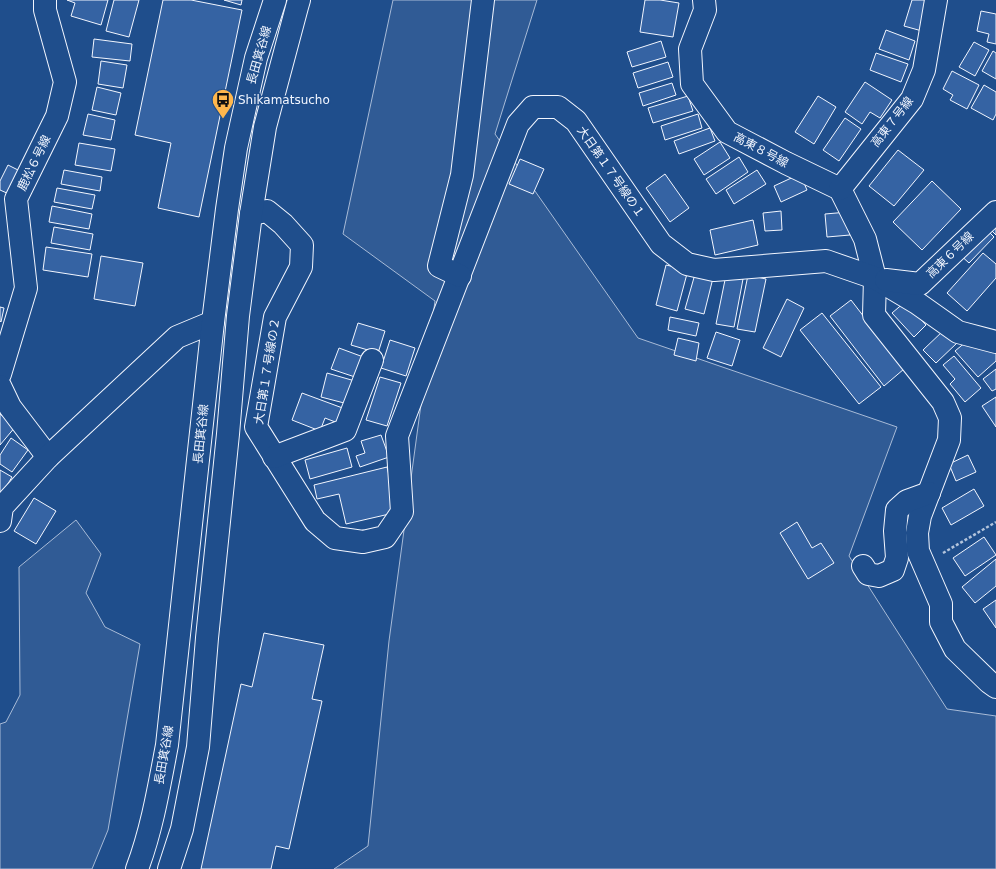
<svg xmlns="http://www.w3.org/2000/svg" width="996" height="869" viewBox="0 0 996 869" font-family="'DejaVu Sans','Noto Sans JP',sans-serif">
<rect width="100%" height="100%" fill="#1f4e8c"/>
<g fill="#305b95" stroke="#a8bbd7">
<polygon points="393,0 537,0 495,134 638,338 897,427 849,556 947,709 996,716 996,869 334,869 368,846 389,641 435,301 343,234"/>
<polygon points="76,520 101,554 86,593 105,627 140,644 108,830 92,869 0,869 0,724 6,722 20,695 19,567"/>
</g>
<g fill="#3563a3" stroke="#f2f6ff">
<polygon points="67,0 108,0 101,25 71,16 75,3"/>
<polygon points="114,0 139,0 129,37 106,31"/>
<polygon points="163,0 191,0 242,10 199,217 158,208 171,143 135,135"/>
<polygon points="224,0 242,0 241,5"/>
<polygon points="645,0 660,0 679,3 673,37 640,32"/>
<polygon points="912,0 931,0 922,31 904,26"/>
<polygon points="981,11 996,14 996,44 987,42 989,34 977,31"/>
<polygon points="886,30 915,41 909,60 879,49"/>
<polygon points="94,39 132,44 130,61 92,57"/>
<polygon points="661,41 666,57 632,67 627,52"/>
<polygon points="974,42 989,50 975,76 959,67"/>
<polygon points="993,51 996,53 996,79 982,71"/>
<polygon points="876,53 908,64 901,82 870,70"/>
<polygon points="101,61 127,65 123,88 98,84"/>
<polygon points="668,62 673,77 638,88 633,73"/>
<polygon points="952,71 979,85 967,109 950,100 953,95 943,89"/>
<polygon points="865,82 892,100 880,118 870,112 862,124 845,112"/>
<polygon points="672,83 676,95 643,106 639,93"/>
<polygon points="984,85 996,92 996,114 993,120 971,108"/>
<polygon points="97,87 121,93 116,115 92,110"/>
<polygon points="688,96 693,111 653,123 648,108"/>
<polygon points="818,96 836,107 814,144 795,132"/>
<polygon points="88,114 115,120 111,140 83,135"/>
<polygon points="698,114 702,128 665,140 661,126"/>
<polygon points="845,118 861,129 839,161 823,150"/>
<polygon points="710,128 715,141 679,154 674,141"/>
<polygon points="720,142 730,158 704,175 694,159"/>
<polygon points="79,143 115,149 111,171 75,165"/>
<polygon points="898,150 924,170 894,206 869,186"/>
<polygon points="739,157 748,172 716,194 706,179"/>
<polygon points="520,159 544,169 533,194 509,184"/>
<polygon points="8,165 20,171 9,194 0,190 0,181"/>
<polygon points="64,170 102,177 100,191 61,184"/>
<polygon points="757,170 766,184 734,204 726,190"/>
<polygon points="665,174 689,208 670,222 646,188"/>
<polygon points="800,174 807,190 781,202 774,186"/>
<polygon points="932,181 961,209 922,250 893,222"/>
<polygon points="57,188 95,195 92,209 54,202"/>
<polygon points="52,206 92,214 89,229 49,222"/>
<polygon points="781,211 782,230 765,231 763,213"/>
<polygon points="848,212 850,235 827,237 825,214"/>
<polygon points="996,218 996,235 988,227"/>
<polygon points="753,220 758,245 715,255 710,230"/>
<polygon points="54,227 93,234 90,250 51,243"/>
<polygon points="984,227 994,237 969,263 958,253"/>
<polygon points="46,247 92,254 88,277 43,270"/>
<polygon points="983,253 996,264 996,278 967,311 947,293"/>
<polygon points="101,256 143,263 135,306 94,299"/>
<polygon points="666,265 688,270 677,311 656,305"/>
<polygon points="695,274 713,278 704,314 685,309"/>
<polygon points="726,275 743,279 734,327 716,324"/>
<polygon points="748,275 766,279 755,332 737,329"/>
<polygon points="787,299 804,308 781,357 763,348"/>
<polygon points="851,300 904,369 884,386 830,316"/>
<polygon points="905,302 926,325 914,337 892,313"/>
<polygon points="0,307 4,308 1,322 0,321"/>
<polygon points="822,313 881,387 859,404 800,330"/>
<polygon points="670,317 699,323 696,336 668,330"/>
<polygon points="358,323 385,331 378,353 351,345"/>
<polygon points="944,330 957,343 936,363 923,350"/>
<polygon points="716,332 740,340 732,366 707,358"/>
<polygon points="678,338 699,343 696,361 674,355"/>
<polygon points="390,340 415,348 406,376 381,368"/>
<polygon points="967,341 996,347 996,361 978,377 955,351"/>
<polygon points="339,348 366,358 358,378 331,369"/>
<polygon points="954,356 981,388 965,402 950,384 955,379 943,365"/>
<polygon points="996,369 996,389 992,391 983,379"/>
<polygon points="327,373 355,381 348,404 321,397"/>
<polygon points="380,377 401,383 387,426 366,420"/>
<polygon points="302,393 348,410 343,425 325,418 320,431 292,420"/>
<polygon points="996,397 996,427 982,406"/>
<polygon points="0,414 16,426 0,445"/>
<polygon points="381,435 389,457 360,467 356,456 365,453 361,441"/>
<polygon points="11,438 28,450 12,472 0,464 0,455"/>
<polygon points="347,448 352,467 310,479 305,460"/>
<polygon points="968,455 976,472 956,481 949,464"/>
<polygon points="387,467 398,512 346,524 339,494 317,499 314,485"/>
<polygon points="0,470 12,477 0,497"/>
<polygon points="974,489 984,506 951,525 942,508"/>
<polygon points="34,498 56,511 36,544 14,531"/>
<polygon points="797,522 812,548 821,543 834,563 808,579 780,533"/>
<polygon points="984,537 996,555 965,576 953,558"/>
<polygon points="996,559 996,586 975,603 962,587"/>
<polygon points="996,600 996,628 983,609"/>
<polygon points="264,633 324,645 312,699 322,701 289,849 276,846 271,869 201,869 241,684 252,687"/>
</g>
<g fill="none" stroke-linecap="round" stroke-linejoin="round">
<g stroke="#f2f6ff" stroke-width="24">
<g id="minor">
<polyline points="704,0 705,10 690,49 692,84 727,132 786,163 840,189 865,239 875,278 874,315 943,402 950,418 949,440 920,516 917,533 918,551 941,604 941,622 955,649 989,682 996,687"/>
<polyline points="840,189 912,99 924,70 936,0"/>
<polyline points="251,214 267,211 283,224 302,245 301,267 275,317 256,427 315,521 335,538 363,542 385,537 402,512 397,436 518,124 533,107 558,107 576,121 661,244 687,264 714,270 826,261 875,278 917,303 958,332 996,342"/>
<polyline points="460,276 439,266 462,175 483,0"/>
<polyline points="886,280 920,284 996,212"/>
<polyline points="0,374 26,288 16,199 57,116 65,82 45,10 45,0"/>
<polyline points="0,386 10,407 48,457"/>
<polyline points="274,457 345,430 372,360"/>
<polyline points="0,521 2,507 48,457 177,337 213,322"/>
<polyline points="863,566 868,574 879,576 893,570 897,558 895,531 897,510 907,501 929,493"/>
</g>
</g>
<g stroke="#f2f6ff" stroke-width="24">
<g id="tertiary">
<path d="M 137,869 C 152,829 159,787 167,745 L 213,322 L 227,209 L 236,148 L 256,58 L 275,0"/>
<polyline points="169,869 182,829 198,747 207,638 228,434 238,316 251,214 265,127 297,7 299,0"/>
</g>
</g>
<polyline stroke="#b3c4dc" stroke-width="2.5" stroke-dasharray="3 2" stroke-linecap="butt" points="943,553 996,522"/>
<use href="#minor" stroke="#1f4e8c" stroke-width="22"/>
<use href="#tertiary" stroke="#1f4e8c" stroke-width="22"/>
</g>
<defs>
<g id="bus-pin" transform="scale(1.15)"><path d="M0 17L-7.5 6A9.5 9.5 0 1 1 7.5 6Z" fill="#ffb74d" stroke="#1f4e8c"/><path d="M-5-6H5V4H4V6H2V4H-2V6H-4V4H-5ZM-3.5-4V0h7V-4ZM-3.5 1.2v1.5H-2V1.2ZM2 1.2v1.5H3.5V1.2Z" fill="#111"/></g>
</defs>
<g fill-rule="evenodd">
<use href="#bus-pin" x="223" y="100"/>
</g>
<g text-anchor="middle" stroke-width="3" stroke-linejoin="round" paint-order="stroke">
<g font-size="12" fill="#f2f6ff" stroke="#1f4e8c">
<text transform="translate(259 55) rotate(-74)" y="4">長田箕谷線</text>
<text transform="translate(892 122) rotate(-52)" y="4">高東７号線</text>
<text transform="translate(761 150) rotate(28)" y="4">高東８号線</text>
<text transform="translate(34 163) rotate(-64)" y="4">鹿松６号線</text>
<text transform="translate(611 172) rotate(55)" y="4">大日第１７号線の１</text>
<text transform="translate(950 255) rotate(-44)" y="4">高東６号線</text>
<text transform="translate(267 371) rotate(-81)" y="4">大日第１７号線の２</text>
<text transform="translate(201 434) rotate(-84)" y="4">長田箕谷線</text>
<text transform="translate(164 755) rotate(-80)" y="4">長田箕谷線</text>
</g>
<g font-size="12" fill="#f2f6ff" stroke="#1f4e8c" text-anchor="start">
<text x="238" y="104">Shikamatsucho</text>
</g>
</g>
</svg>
